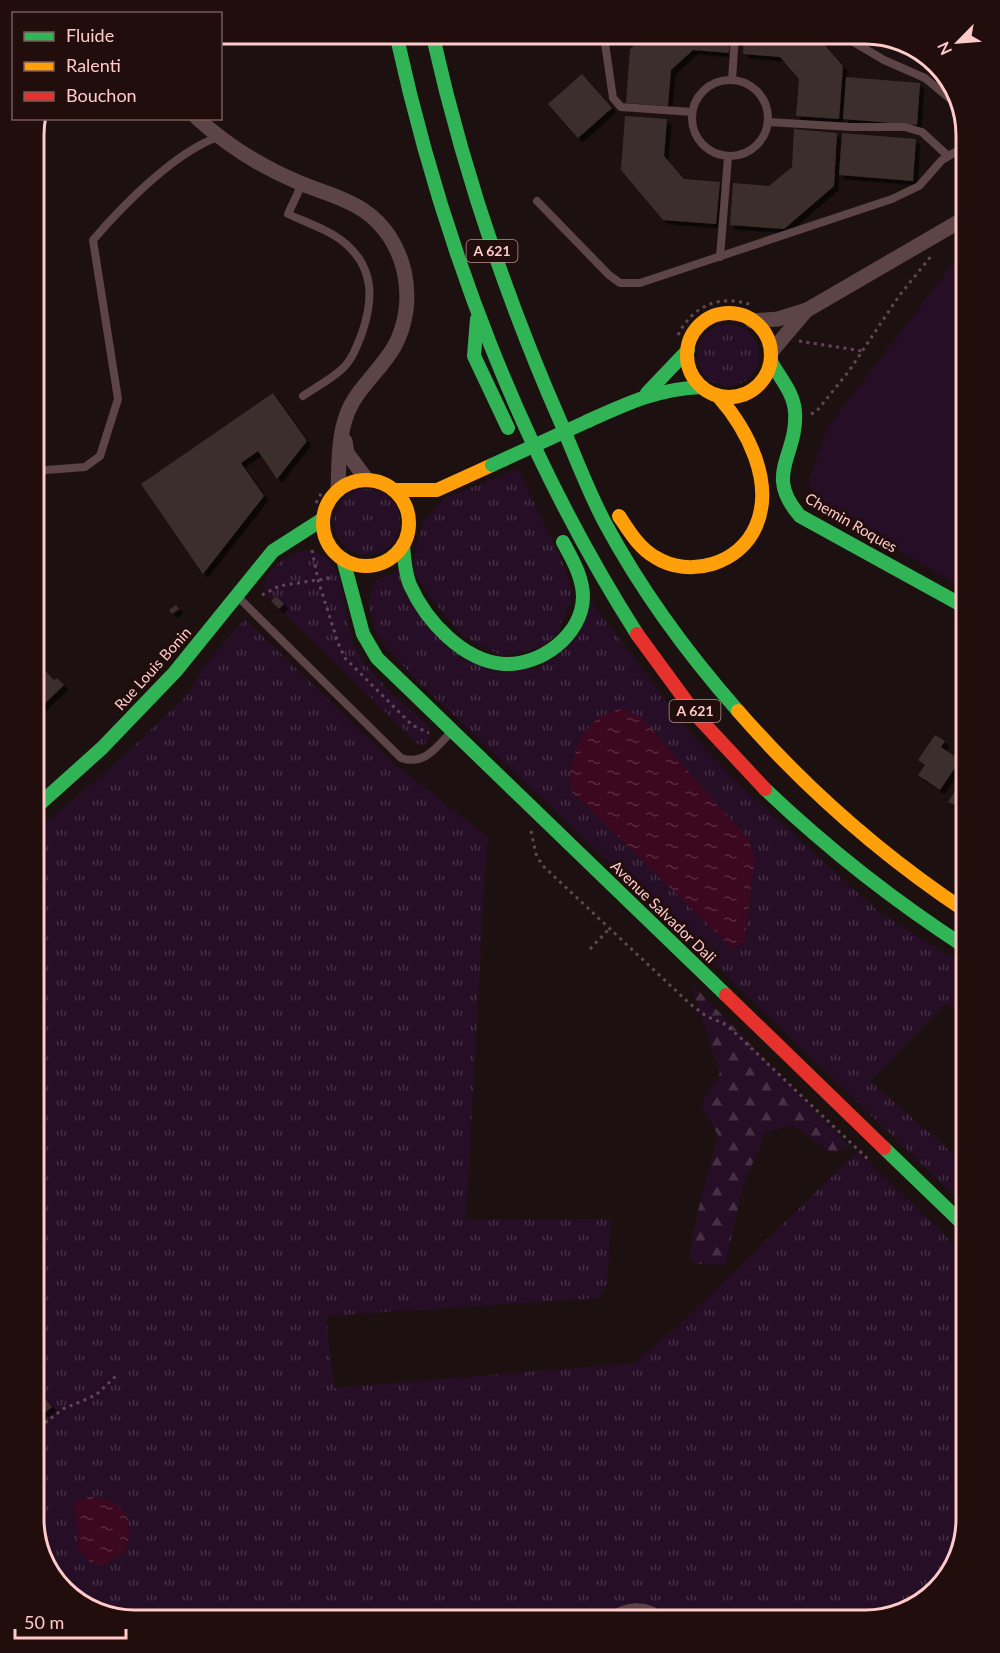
<svg xmlns="http://www.w3.org/2000/svg" width="1000" height="1653" viewBox="0 0 1000 1653" font-family="Lato,sans-serif">
<defs>
<pattern id="grass-tufts" width="24" height="20" patternUnits="userSpaceOnUse" patternTransform="scale(1.5)"><rect width="24" height="20" fill="#250e26"/><path d="M3 7l-1-3M5 7V3M7 7l1-3M15 17l-1-3M17 17v-4M19 17l1-3" fill="none" stroke="#463044"/></pattern>
<pattern id="forest-firs" width="22" height="20" patternUnits="userSpaceOnUse" patternTransform="scale(1.5)"><rect width="22" height="20" fill="#250e26"/><path d="M5 1l3.5 6h-7zM16 11l3.5 6h-7z" fill="#463044"/></pattern>
<pattern id="water-ripples" width="26" height="14" patternUnits="userSpaceOnUse" patternTransform="scale(1.5)"><rect width="26" height="14" fill="#3b081f"/><path d="M2 4q2-2 4 0t4 0M15 11q2-2 4 0t4 0" fill="none" stroke="#582b3e"/></pattern>
<filter id="shadow"><feDropShadow dx="4.5" dy="4.5" stdDeviation="0" flood-color="#0009"/></filter>
</defs>
<rect width="100%" height="100%" fill="#1c1110"/>
<g fill="url(#grass-tufts)">
<circle cx="728" cy="355" r="31"/>
<polygon points="518,469 561,559 569,580 571,600 556,635 541,648 502,656 463,636 430,597 414,573 415,551 425,519 445,498"/>
<circle cx="367" cy="522" r="33"/>
<path d="M 306,550 C 352,554 340,616 356,649 C 371,679 405,703 429,727 L 430,738 L 423,745 L 418,744 L 265,594 C 259,572 287,554 306,550 Z"/>
<polygon points="398,571 450,649 538,670 590,600 687,729 737,783 879,912 967,967 967,1017 946,1004 870,1081 967,1166 967,1208 556,811 418,682 377,636 368,603 374,581"/>
<polygon points="245,619 398,767 489,838 486,853 466,1220 611,1219 607,1285 598,1298 326,1316 334,1388 634,1363 678,1326 858,1151 967,1257 967,1519 950,1574 910,1610 875,1618 846,1620 128,1620 78,1603 43,1563 33,1518 33,833 112,767 188,694 201,669"/>
</g>
<polygon fill="url(#forest-firs)" points="690,982 849,1146 834,1154 792,1125 766,1132 743,1185 725,1265 696,1264 690,1260 693,1231 718,1135 701,1105 720,1073"/>
<polygon fill="#250e26" points="967,245 967,590 821,506 808,483 827,429"/>
<g fill="url(#water-ripples)">
<path d="M 622,708 L 641,717 L 748,839 L 755,859 L 744,943 L 732,948 L 572,792 C 568,779 570,773 573,760 C 582,729 591,718 622,708 Z"/>
<path d="M 93,1496 C 127,1503 135,1518 126,1551 L 102,1566 L 91,1563 L 77,1548 C 78,1541 79,1534 78,1527 C 73,1505 67,1501 93,1496 Z"/>
</g>
<g fill="#3e2e2d" filter="url(#shadow)">
<polygon points="744,34 815,34 843,66 839,119 796,116 799,79 780,57 743,54"/>
<polygon points="646,35 730,35 729,53 693,50 671,70 668,106 626,103 630,49"/>
<polygon points="582,74 612,108 578,138 548,104"/>
<polygon points="846,77 920,83 917,125 843,119"/>
<polygon points="625,116 667,119 664,156 684,179 720,182 716,224 663,220 621,170"/>
<polygon points="794,129 837,133 834,186 784,229 730,225 733,183 769,186 792,167"/>
<polygon points="842,133 916,139 913,181 839,175"/>
<polygon points="33,174 40,194 33,197"/>
<polygon points="273,393 307,441 277,479 258,451 241,463 264,496 203,574 141,484"/>
<polygon points="276,596 284,604 279,609 271,601"/>
<polygon points="176,605 179,609 172,614 169,610"/>
<polygon points="33,658 54,680 57,678 64,685 33,715"/>
<polygon points="935,735 945,741 941,747 954,756 967,738 967,750 940,790 918,775 925,765 918,760"/>
<polygon points="967,773 967,811 948,802"/>
<polygon points="33,1384 52,1407 33,1422"/>
</g>
<g fill="none" stroke-linecap="round" stroke-linejoin="round">
<g stroke="#624557" stroke-width="3" stroke-dasharray="3 4.5" stroke-linecap="butt">
<path d="M 678,335 C 693,305 720,294 752,305"/>
<polyline points="799,341 862,351"/>
<polyline points="811,414 816,412 849,371 899,296 932,255"/>
<polyline points="316,503 323,490"/>
<polyline points="312,550 318,580 338,643 345,658 412,725 429,733"/>
<polyline points="262,595 279,586 330,578"/>
<polyline points="531,831 536,854 542,865 689,1003 706,1016 727,1025 870,1161"/>
<polyline points="590,949 610,928"/>
<polyline points="957,1244 967,1253"/>
<polyline points="33,1432 63,1409 96,1395 118,1374"/>
</g>
<g stroke="#5d4446" stroke-width="8">
<polyline points="840,34 884,60 925,78 961,108"/>
<polyline points="604,36 613,98 621,107 692,112"/>
<circle cx="730" cy="118" r="38"/>
<polyline points="732,80 735,35"/>
<polyline points="768,122 852,127 905,127 922,132 948,156"/>
<path d="M 302,184 L 288,214 C 307,223 330,230 346,244 C 375,269 373,301 362,333 C 357,346 352,360 342,369 C 330,380 316,387 303,396"/>
<polyline points="537,201 609,275 620,283 640,283 892,199 919,186 942,160 967,145"/>
<polyline points="720,257 728,157"/>
<path d="M 33,471 L 85,467 L 100,456 L 118,399 L 93,240 C 123,205 175,152 218,137"/>
<path d="M 238,597 L 401,758 C 424,766 437,747 451,732"/>
<path d="M 606,1620 C 625,1604 647,1602 666,1620"/>
</g>
<g stroke="#5d4446" stroke-width="15">
<path d="M 197,118 C 229,147 261,167 300,183 C 321,192 344,197 363,210 C 407,239 419,302 394,347 C 381,370 356,389 347,414 C 338,437 339,466 338,490"/>
<polyline points="752,321 778,319 807,310 967,217"/>
<polyline points="771,352 805,312"/>
<polyline points="345,441 347,453 367,480"/>
</g>
<g stroke="#30b455" stroke-width="14">
<path d="M 433,37 C 463,170 506,298 561,423 C 575,456 588,491 605,523 C 641,590 687,653 738,711"/>
<path d="M 397,38 C 443,247 522,453 637,634"/>
<polyline points="477,319 474,356 508,428"/>
<path d="M 771,362 C 780,378 794,393 795,412 C 798,456 763,474 800,516 L 967,608"/>
<polyline points="647,393 688,350"/>
<path d="M 588,421 C 628,403 657,389 702,387"/>
<path d="M 403,545 C 404,558 405,573 410,585 C 426,621 463,661 504,664 C 541,666 582,635 583,597 C 583,577 572,559 563,542"/>
<polyline points="343,559 363,634 377,658 726,995"/>
<path d="M 765,789 C 828,849 894,901 967,948"/>
<polyline points="33,810 102,748 175,672 273,551 323,519"/>
<polyline points="884,1148 967,1228"/>
</g>
<g stroke="#ff9f0a" stroke-width="14">
<circle cx="729" cy="355" r="42"/>
<circle cx="366" cy="523" r="43"/>
<polyline points="395,490 437,490 492,465"/>
<path d="M 619,516 C 629,531 639,548 655,557 C 689,579 740,564 756,526 C 775,482 747,429 718,396"/>
<path d="M 738,711 C 806,789 881,855 967,912"/>
</g>
<g stroke="#e5322d" stroke-width="14">
<polyline points="637,634 697,716 765,789"/>
<polyline points="726,995 884,1148"/>
</g>
<polyline stroke="#30b455" stroke-width="14" points="492,465 588,421"/>
</g>
<g text-anchor="middle" stroke-width="6" stroke-linejoin="round" paint-order="stroke">
<g fill="#200d0c" stroke="#bc9291" stroke-width="1.5">
<rect x="466.5" y="240" width="51" height="22" rx="4.5"/>
<rect x="669.5" y="700" width="51" height="22" rx="4.5"/>
</g>
<g font-size="14" font-weight="bold" fill="#ffcbca">
<text x="492" y="256">A 621</text>
<text x="695" y="716">A 621</text>
</g>
<g font-size="15" fill="#ffcbca" stroke="#200d0c">
<text transform="translate(851 523) rotate(30)" y="5">Chemin Roques</text>
<text transform="translate(153 669) rotate(-48)" y="5">Rue Louis Bonin</text>
<text transform="translate(663 912) rotate(44)" y="5">Avenue Salvador Dali</text>
</g>
</g>
<path d="M0 0H1000V1653H0ZM135 44H865A91 91 0 0 1 956 135V1519A91 91 0 0 1 865 1610H135A91 91 0 0 1 44 1519V135A91 91 0 0 1 135 44Z" fill="#200d0c" fill-rule="evenodd"/>
<path fill="none" stroke="#ffcbca" stroke-width="3" d="M135 44H865A91 91 0 0 1 956 135V1519A91 91 0 0 1 865 1610H135A91 91 0 0 1 44 1519V135A91 91 0 0 1 135 44Z"/>
<rect x="12" y="12" width="210" height="108" fill="#200d0c" stroke="#795958" stroke-width="1.5"/>
<rect x="24" y="32" width="30" height="9" fill="#30b455" stroke="#795958" stroke-width="1.5"/>
<text x="66" y="42" font-size="18" fill="#ffcbca">Fluide</text>
<rect x="24" y="62" width="30" height="9" fill="#ff9f0a" stroke="#795958" stroke-width="1.5"/>
<text x="66" y="72" font-size="18" fill="#ffcbca">Ralenti</text>
<rect x="24" y="92" width="30" height="9" fill="#e5322d" stroke="#795958" stroke-width="1.5"/>
<text x="66" y="102" font-size="18" fill="#ffcbca">Bouchon</text>
<g transform="translate(958 42) rotate(245)" stroke="#200d0c" stroke-width="4.5" paint-order="stroke">
<path d="M0-4.5L10 22L0 15L-10 22Z" fill="#ffcbca"/>
<text y="-9" font-size="16" font-weight="bold" text-anchor="middle" fill="#ffcbca">N</text>
</g>
<path d="M15 1629v9h111v-9" fill="none" stroke="#ffcbca" stroke-width="3"/>
<text x="24" y="1629" font-size="18" fill="#ffcbca" stroke="#200d0c" stroke-width="4.5" paint-order="stroke">50 m</text>
</svg>
